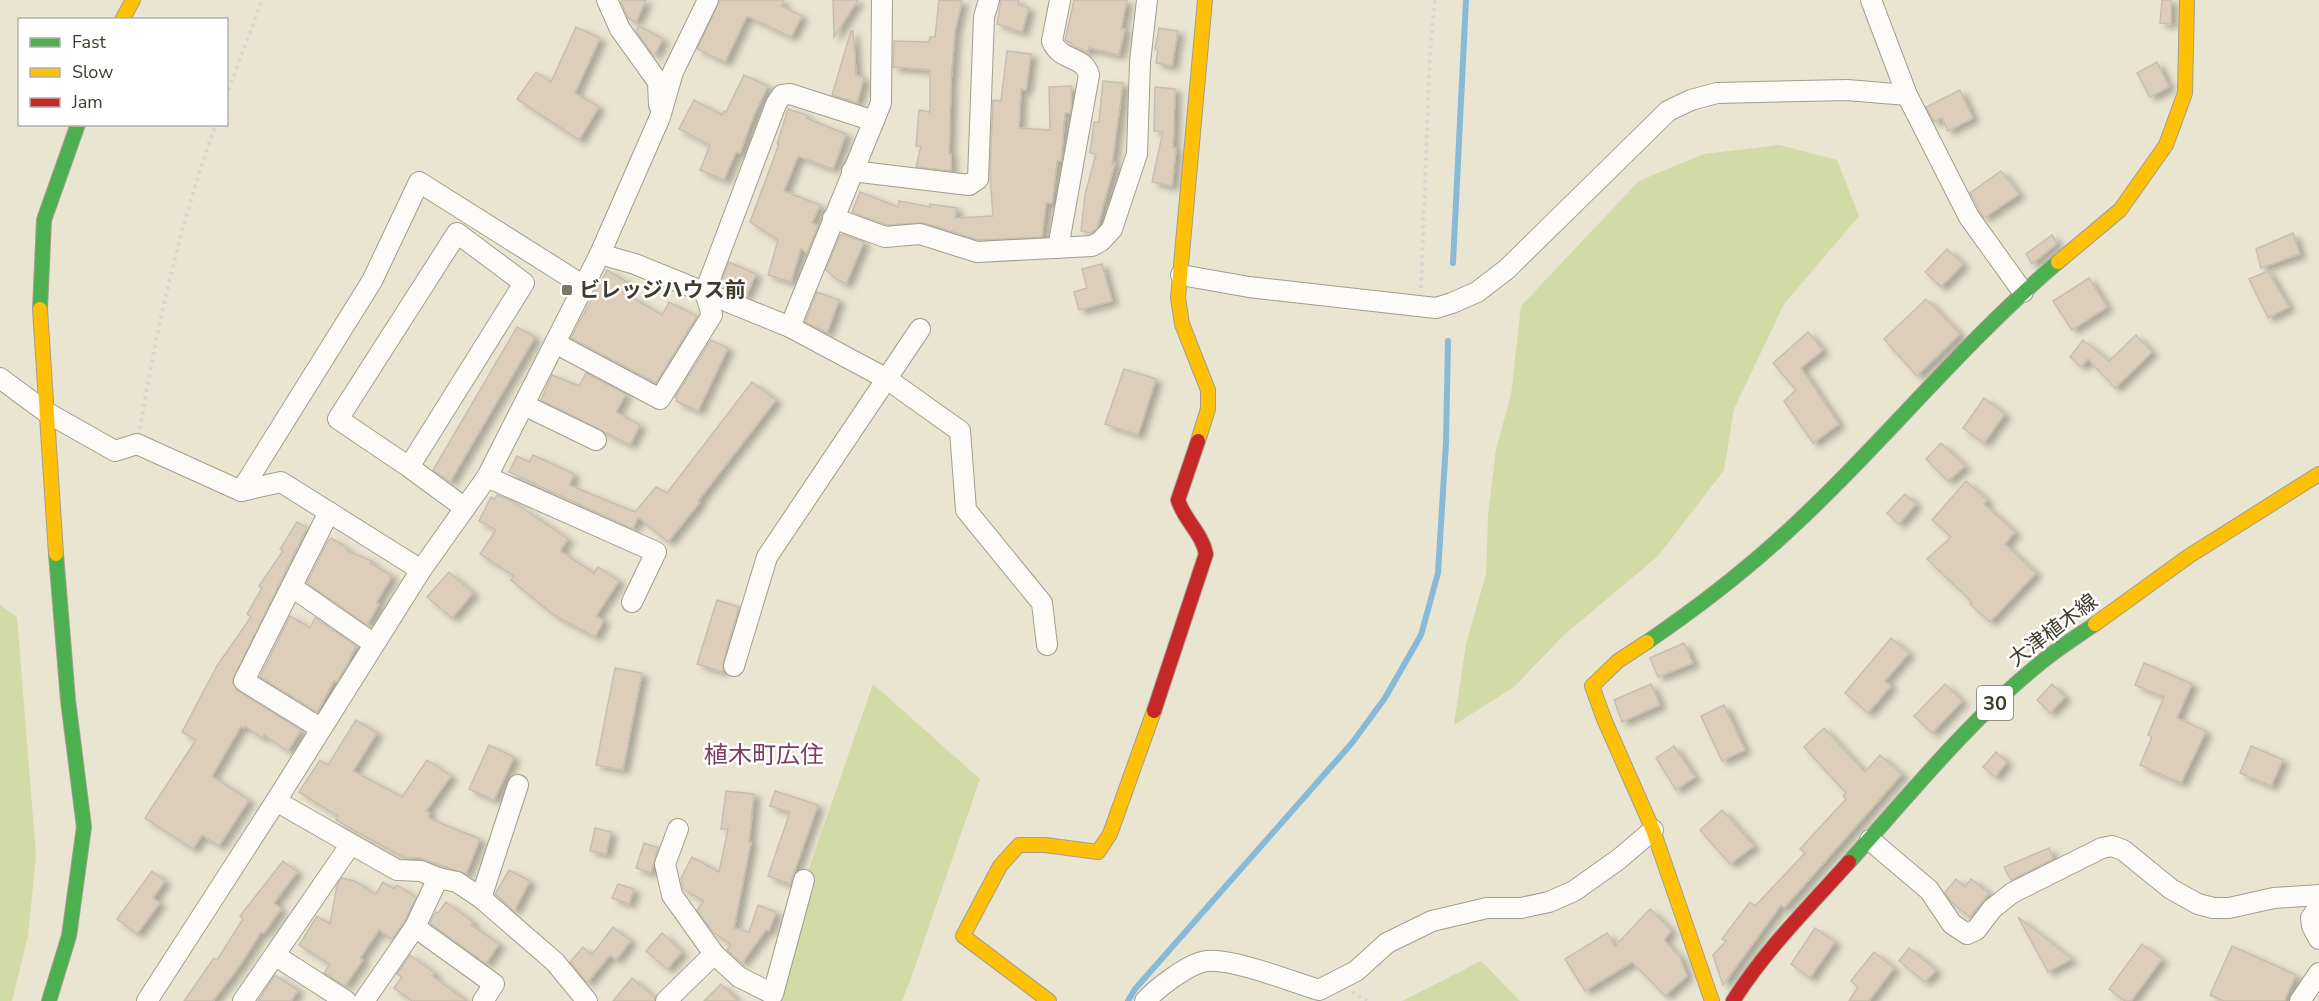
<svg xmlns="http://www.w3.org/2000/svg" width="2319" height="1001" viewBox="0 0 2319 1001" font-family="'Nunito Sans','Noto Sans JP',sans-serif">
<defs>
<filter id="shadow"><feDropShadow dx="6" dy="4" stdDeviation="3" flood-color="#0004"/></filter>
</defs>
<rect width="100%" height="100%" fill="#eae5d0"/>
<g fill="#d2daa6">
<polygon points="1779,145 1837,160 1859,216 1784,304 1734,409 1724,470 1659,555 1563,636 1514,687 1454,725 1466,644 1486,574 1488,516 1496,449 1511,395 1521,306 1639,181 1704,154"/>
<polygon points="0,605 17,617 36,855 28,936 12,1001 0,1001"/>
<polygon points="873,684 980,779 910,981 902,1001 763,1001"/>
<polygon points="1481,961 1520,1001 1402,1001"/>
</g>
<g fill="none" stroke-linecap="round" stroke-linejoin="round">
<g stroke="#87bad9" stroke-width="6">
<polyline points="1453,263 1466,0"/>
<polyline points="1128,1001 1135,989 1352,743 1385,698 1421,635 1438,573 1446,443 1448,341"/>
</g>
</g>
<g fill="#ddceba" stroke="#c7beb1" stroke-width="1.5" filter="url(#shadow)">
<polygon points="622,0 646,0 636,22 628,18 621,2"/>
<polygon points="720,0 784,0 781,6 802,16 791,37 747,16 725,62 697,49"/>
<polygon points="833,0 858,0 834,37"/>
<polygon points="939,0 962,1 955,31 951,81 949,154 951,154 951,171 916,167 921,146 916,146 919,110 930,112 930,70 893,67 894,41 929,42 930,37 935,37"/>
<polygon points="1001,0 1019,0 1018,5 1029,8 1022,32 997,24"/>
<polygon points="1074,0 1127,0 1121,29 1125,29 1119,55 1089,48 1087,53 1065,40"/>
<polygon points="2162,0 2171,0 2171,24 2160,23"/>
<polygon points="639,26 663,39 654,56 636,31"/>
<polygon points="576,27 600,38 575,93 599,107 579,140 517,99 536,72 551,82"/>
<polygon points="1159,28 1178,31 1172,66 1156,63 1158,50 1155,49"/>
<polygon points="851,31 853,31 856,75 864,78 857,103 832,95"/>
<polygon points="1007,51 1031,54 1026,90 1021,89 1019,128 1050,130 1049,87 1071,86 1071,108 1070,113 1065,113 1061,161 1057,161 1052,203 1046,203 1042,237 979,240 924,223 887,225 852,212 860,192 898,207 899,201 930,207 930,204 957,208 955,218 993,216 990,175 993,100 1001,101"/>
<polygon points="2157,62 2169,87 2150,97 2137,73"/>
<polygon points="744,75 768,86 753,117 740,153 736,152 724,180 700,170 710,145 679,129 694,100 722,115 724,111 726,112"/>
<polygon points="1103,81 1123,83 1112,164 1115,163 1097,228 1090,233 1081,231 1085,195 1096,154 1090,153 1094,122 1099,122"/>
<polygon points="1155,87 1175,89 1173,148 1176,148 1172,186 1152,182 1163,131 1154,131"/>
<polygon points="1960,90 1973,118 1948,131 1942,118 1934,122 1926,107"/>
<polygon points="788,109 807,115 806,118 846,134 833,169 798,156 784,191 820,205 812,223 818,226 807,253 801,248 791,282 768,275 778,240 750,222 779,144 777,144"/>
<polygon points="2001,171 2019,194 1984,218 1970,193"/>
<polygon points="2293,233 2300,254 2261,268 2256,249"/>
<polygon points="843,234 864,242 846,284 838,280 826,270 840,235"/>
<polygon points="2052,235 2057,243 2032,264 2026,254"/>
<polygon points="1947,249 1963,264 1941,287 1925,272"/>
<polygon points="729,262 756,274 746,296 724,287 723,277"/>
<polygon points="1102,264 1112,301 1079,310 1074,292 1087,288 1082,269"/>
<polygon points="607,270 627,282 621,291 662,315 669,302 697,316 656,383 571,338"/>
<polygon points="2268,271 2289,307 2268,318 2249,279"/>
<polygon points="2089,278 2107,307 2072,330 2053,301"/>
<polygon points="817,292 839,300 827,333 805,322"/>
<polygon points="1926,299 1960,334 1917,376 1884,339"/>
<polygon points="517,327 535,337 450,482 433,470"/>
<polygon points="1808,332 1823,350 1801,368 1839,424 1813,443 1784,401 1796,390 1773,363"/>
<polygon points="2136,335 2152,352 2115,388 2088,359 2081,367 2070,357 2083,340 2109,361"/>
<polygon points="711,340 728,348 698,411 676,401 677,398 675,397"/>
<polygon points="1124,369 1156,379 1138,435 1105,424"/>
<polygon points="586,373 626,394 616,412 640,425 630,445 541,400 552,375 579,386"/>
<polygon points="752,382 776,400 698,501 700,502 668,542 638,517 633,529 509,472 517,456 529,462 533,455 574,474 569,485 635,512 656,487 667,493"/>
<polygon points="1984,398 2005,414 1984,443 1963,428"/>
<polygon points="1941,443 1965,466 1948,481 1926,459"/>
<polygon points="1966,481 1987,500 1984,504 2015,532 2005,544 2036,573 1990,622 1970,604 1972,602 1927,559 1951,537 1932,520"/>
<polygon points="1905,494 1916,504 1899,524 1887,513"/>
<polygon points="497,495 512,501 568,539 560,551 594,573 598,567 619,581 596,616 604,620 595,637 554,615 511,580 514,576 480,554 496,530 479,521 491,497 495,499"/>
<polygon points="297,522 307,528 232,681 238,691 301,730 288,751 264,735 262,738 245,726 244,728 241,726 212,776 249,800 219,846 202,835 193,849 145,818 196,740 182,732 217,666 251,617 247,614 262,588 259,586 283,551 280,549"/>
<polygon points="331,538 347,548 346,550 372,561 370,563 392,576 376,603 379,604 367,625 307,583 328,541"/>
<polygon points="449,572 473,593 452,618 427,597"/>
<polygon points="717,600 739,607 723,663 723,672 697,664"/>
<polygon points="290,616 310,628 315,618 356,646 348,663 337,682 334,681 317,712 260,677"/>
<polygon points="1891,638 1909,653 1885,681 1891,686 1868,713 1845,693"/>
<polygon points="1684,643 1693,663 1658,677 1650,658"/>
<polygon points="2144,663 2192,684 2177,718 2206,731 2181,783 2140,765 2152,737 2148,735 2164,697 2135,685"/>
<polygon points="615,668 642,673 623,770 596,765"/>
<polygon points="1651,684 1660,705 1622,722 1614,700"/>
<polygon points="1945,684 1962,701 1932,733 1914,716"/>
<polygon points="2052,684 2065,697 2050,713 2037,700"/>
<polygon points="1724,705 1745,750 1722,761 1701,716"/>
<polygon points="356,720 377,733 353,771 402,797 427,760 451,776 426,811 430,813 428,818 480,839 466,874 420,858 405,858 348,827 336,820 338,816 299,792 320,760 328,765"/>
<polygon points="1824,728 1865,772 1880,755 1902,774 1784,908 1781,905 1723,985 1713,955 1726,941 1722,939 1750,902 1755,906 1805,853 1800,849 1846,799 1843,796 1846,793 1804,747"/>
<polygon points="489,745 514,757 494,800 469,789"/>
<polygon points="1674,746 1695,777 1676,790 1656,758"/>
<polygon points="2251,746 2283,760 2271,786 2240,773"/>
<polygon points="1996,752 2007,762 1995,777 1983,767"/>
<polygon points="726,791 754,794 749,842 751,842 734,928 749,932 758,905 776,912 769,931 766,930 742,963 727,950 731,945 713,932 697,910 704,901 683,889 681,878 692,857 719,872 728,829 721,829"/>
<polygon points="775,791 818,805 790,884 768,876 790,812 770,806"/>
<polygon points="1722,810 1754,846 1730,864 1700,830"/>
<polygon points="595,828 611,832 606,854 590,851"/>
<polygon points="644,843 658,848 651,873 636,868"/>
<polygon points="2049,848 2053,859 2011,880 2004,867"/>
<polygon points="283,861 297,872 274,903 281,909 264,933 261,932 241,964 213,1001 184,1001 214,958 217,960 243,919 240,916"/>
<polygon points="509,870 530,881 514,911 495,894"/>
<polygon points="152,871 165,881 153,898 160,903 137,934 117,919"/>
<polygon points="342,878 355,881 375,895 383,882 394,889 397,885 416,898 405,921 392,939 379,930 360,958 363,960 345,986 324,973 330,964 299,945 317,916 330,924 337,885"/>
<polygon points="1956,879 1965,887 1971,879 1989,893 1970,917 1951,902 1945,892"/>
<polygon points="618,884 634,889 629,904 612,898"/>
<polygon points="446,902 473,922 471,925 499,944 486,964 430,923 436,912 438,913"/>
<polygon points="1650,909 1670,929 1671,931 1664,940 1680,957 1687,976 1665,996 1632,962 1585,991 1565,959 1607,933 1615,946"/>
<polygon points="2018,917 2072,959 2048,972"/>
<polygon points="613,927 631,941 616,960 610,955 587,983 570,962 583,947 592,955"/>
<polygon points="1815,928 1835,942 1810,978 1791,964"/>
<polygon points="662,933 682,952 667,969 646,951"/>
<polygon points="2142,944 2162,959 2131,1001 2125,1001 2109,989"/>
<polygon points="2232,946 2296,975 2284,1001 2224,1001 2210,995"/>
<polygon points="1909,948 1936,970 1925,982 1899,961"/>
<polygon points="1874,952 1894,968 1869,1001 1849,1001 1858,987 1851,981"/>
<polygon points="410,955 435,973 432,976 467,1001 412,1001 394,988 402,977 397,974"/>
<polygon points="275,975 298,990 291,1001 258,1001"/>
<polygon points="632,978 655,998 654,1001 613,1001"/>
<polygon points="721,984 738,1001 704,1001"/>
</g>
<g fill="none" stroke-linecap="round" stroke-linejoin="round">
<g stroke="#a19e8d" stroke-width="22">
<g id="street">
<polyline points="607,0 620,29 658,82 659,105"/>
<polyline points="1871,0 1907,95 1969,217 2023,292"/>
<polyline points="852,171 969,185 978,179 984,17 989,0"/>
<polyline points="833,218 885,237 920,234 977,252 1092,246 1101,241 1112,229 1137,154 1140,62 1147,0"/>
<path d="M 1058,248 L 1089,75 C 1084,55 1060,62 1052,41 L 1060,0"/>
<polyline points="600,254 635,264 790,327 881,103 882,0"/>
<polyline points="1181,275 1249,287 1436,308 1452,303 1477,292 1507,269 1668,111 1691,100 1717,93 1847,90 1907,95"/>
<polyline points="790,327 887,379 960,431 966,510 1042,603 1047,645"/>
<polyline points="555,343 660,399 712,315 705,292 776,104 782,95 790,94 874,121"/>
<polyline points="0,378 46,412 115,451 137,444 241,491 281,482 421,570"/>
<polyline points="524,405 596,440"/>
<polyline points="409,467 338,419 457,233 524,283 409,467 465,508"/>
<polyline points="487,477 656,552 632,602"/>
<polyline points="241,491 372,281 419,182 584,286"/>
<polyline points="292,587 374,644"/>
<polyline points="734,666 767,557 920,329"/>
<polyline points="320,728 244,681 329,512"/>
<polyline points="276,801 351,844"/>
<polyline points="678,829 665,864 672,895 714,954"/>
<polyline points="1870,840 1929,890 1952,924 1967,934 1976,930 1992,909 2012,893 2102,848 2112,846 2123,850 2171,889 2198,904 2213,908 2229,908 2274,898 2319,895"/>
<polyline points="481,898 518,785"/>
<polyline points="2319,907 2311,918 2312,926 2319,939"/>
<polyline points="415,927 494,984 483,1001"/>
<polyline points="276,956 346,1001"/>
<polyline points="147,1001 276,801 421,570 487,477 600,254 660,117 673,72 708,0"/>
<polyline points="243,1001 351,844 397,870 421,871 438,878"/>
<polyline points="364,1001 415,927 438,878 457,882 481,898 555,962 587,1001"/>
<polyline points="666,1001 714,954 739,977 773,994 804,880"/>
<path d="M 1145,1001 C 1157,988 1189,963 1207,961 C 1232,958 1293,982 1319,990 L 1356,971 L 1387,943 L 1432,921 L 1487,908 L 1521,908 L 1549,902 L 1574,891 L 1619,859 L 1653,830"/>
<polyline points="2300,1001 2319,973"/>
</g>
</g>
<g stroke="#a19e8d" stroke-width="16">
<g id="fast">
<polyline points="40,309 44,220 78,124"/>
<path d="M 1647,642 C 1691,612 1737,577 1777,541 C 1875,453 1957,348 2058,262"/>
<path d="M 1849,862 C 1910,794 1968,722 2039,664 C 2057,649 2076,637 2095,624"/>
<polyline points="49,1001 69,936 84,827 68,700 56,554"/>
</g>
</g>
<g stroke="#a19e8d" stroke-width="16">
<g id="slow">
<polyline points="122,20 133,0"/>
<polyline points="2058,262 2120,210 2166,145 2185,93 2187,0"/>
<polyline points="40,309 56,554"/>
<polyline points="1198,441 1208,409 1208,390 1182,324 1178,298 1205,0"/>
<polyline points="2095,624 2189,556 2319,474"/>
<polyline points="1647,642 1618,661 1592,686 1604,719 1653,830 1712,1001"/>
<polyline points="1049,1001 963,936 1000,866 1019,845 1045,845 1098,852 1110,834 1154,711"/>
</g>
</g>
<g stroke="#a19e8d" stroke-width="16">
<g id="jam">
<path d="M 1154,711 L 1206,554 C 1202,533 1184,520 1178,500 L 1198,441"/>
<path d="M 1733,1001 C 1765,950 1809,907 1849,862"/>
</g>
</g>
<g stroke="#d7d7d0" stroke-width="4" stroke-dasharray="3 4.5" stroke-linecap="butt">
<polyline points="226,97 262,0"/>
<polyline points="1421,288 1430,51 1435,0"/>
<path d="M 140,429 C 157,325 180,223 216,124"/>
<polyline points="1352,992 1367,1001"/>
</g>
<use href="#street" stroke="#fcfbf8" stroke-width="20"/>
<use href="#fast" stroke="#4caf50" stroke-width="14"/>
<use href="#slow" stroke="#ffc107" stroke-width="14"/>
<use href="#jam" stroke="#c62828" stroke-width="14"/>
</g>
<rect fill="#7b7766" stroke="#fff" stroke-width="2" x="561" y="284" width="12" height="12" rx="3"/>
<g text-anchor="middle" stroke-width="5" stroke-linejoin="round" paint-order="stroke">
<rect fill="#fff" stroke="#79766c" stroke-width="1.5" x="1977" y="686" width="36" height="34" rx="4.5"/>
<g font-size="20" font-weight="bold" fill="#3f3c2d">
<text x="1995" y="710">30</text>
</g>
<g font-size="21" font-weight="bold" fill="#3f3c2d" stroke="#fff" text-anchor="start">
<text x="579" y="297">ビレッジハウス前</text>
</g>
<g font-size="21" fill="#3f3c2d" stroke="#fff">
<text transform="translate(2053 630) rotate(-37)" y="7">大津植木線</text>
</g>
<g font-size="24" fill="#7d3b5d" stroke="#fff">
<text x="764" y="763">植木町広住</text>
</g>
</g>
<rect x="18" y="18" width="210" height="108" fill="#ffffff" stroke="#b2b1ab" stroke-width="1.5"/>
<rect x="30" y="38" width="30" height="9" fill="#4caf50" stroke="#b2b1ab" stroke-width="1.5"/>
<text x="72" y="48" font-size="18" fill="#3f3c2d">Fast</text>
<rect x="30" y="68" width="30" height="9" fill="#ffc107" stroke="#b2b1ab" stroke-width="1.5"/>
<text x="72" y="78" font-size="18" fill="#3f3c2d">Slow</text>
<rect x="30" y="98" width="30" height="9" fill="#c62828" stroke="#b2b1ab" stroke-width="1.5"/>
<text x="72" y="108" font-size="18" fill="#3f3c2d">Jam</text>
</svg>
